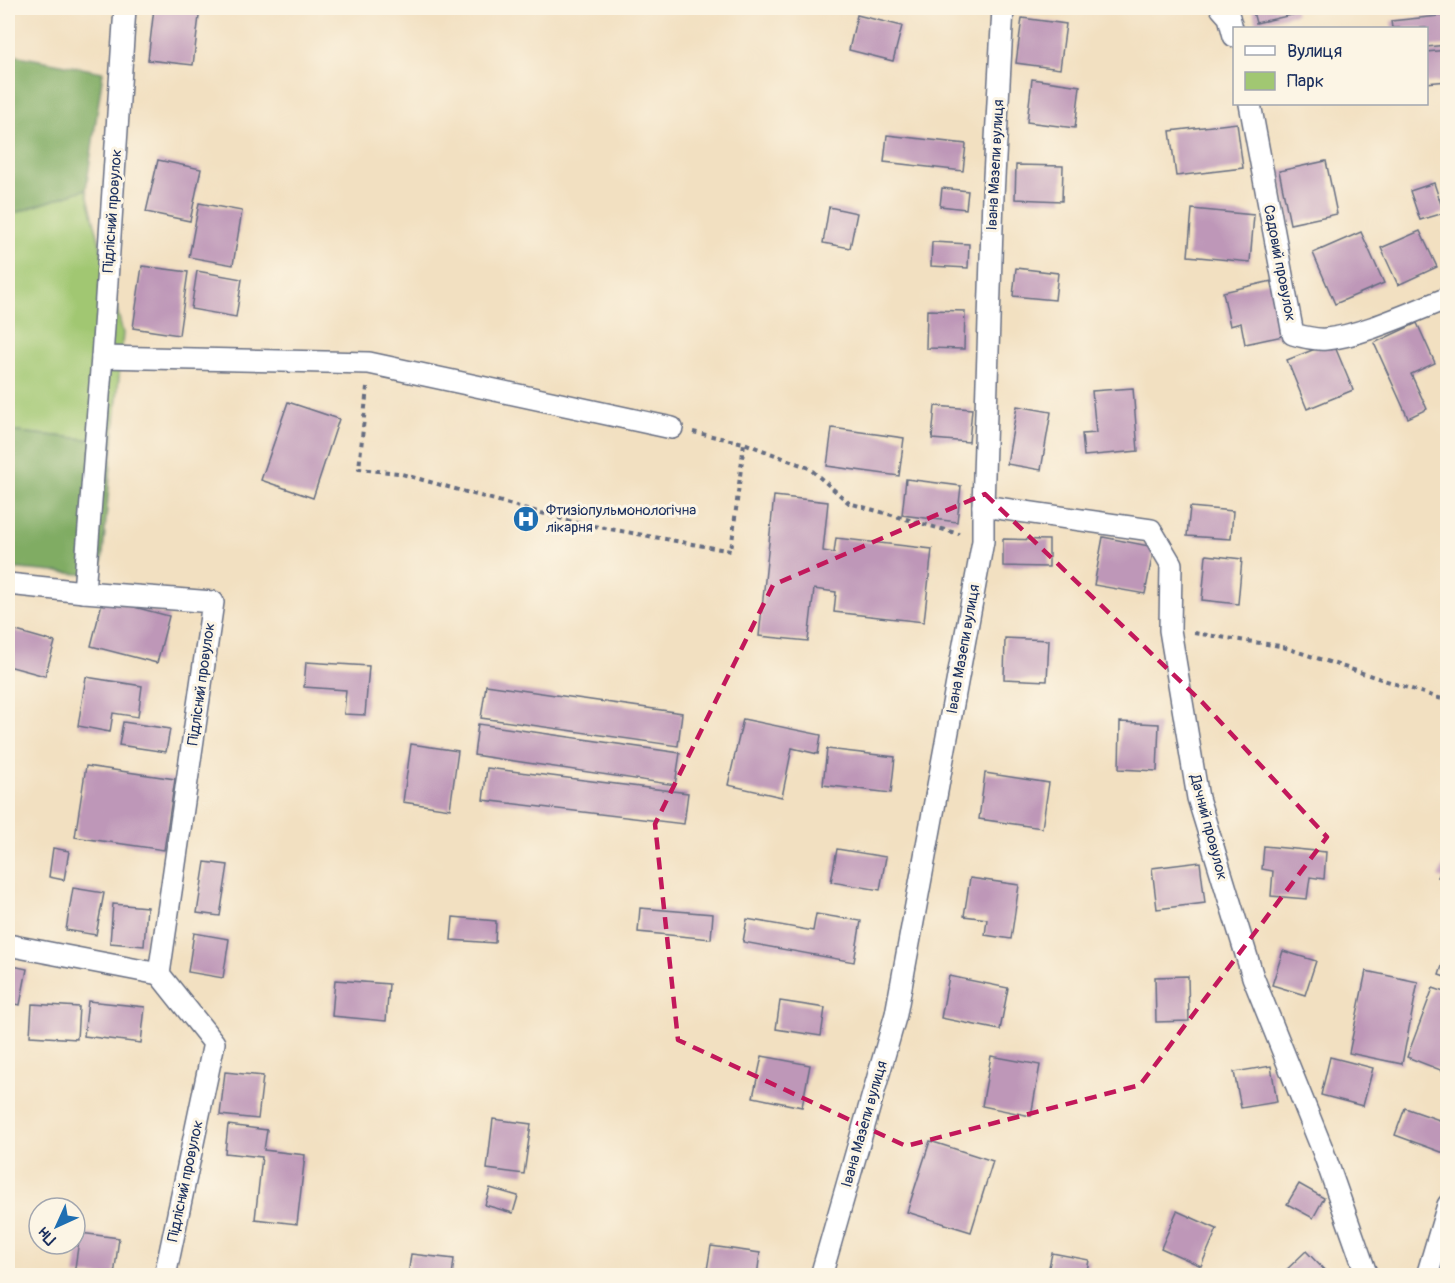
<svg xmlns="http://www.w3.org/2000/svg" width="1455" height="1283" viewBox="0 0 1455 1283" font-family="Pangolin,sans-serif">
<rect width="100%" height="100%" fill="#fcf5e5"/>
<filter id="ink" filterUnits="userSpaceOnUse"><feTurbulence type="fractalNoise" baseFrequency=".0167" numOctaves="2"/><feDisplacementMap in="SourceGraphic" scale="12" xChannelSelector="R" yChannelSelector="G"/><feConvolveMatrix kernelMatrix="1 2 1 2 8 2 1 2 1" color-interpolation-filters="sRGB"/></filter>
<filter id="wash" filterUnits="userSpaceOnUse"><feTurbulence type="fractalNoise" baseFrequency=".008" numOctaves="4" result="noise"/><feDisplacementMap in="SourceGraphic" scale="24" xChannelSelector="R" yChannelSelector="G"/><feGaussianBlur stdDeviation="1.35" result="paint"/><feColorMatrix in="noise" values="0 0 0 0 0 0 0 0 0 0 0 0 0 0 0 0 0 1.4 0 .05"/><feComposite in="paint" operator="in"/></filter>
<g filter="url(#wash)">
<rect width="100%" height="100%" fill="#f2e0c1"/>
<polygon fill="#a1c772" stroke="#5e7b68" stroke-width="1.5" points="86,189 123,333 113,442 8,431 8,213 18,212"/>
<g fill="#80ac64" stroke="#4e6e61" stroke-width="1.5">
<polygon points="8,54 103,72 86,189 18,212 8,213"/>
<polygon points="8,431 113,442 101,576 8,568"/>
</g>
<g id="blocks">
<g fill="#be97b8">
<polygon points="154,8 200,8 193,65 148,60"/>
<polygon points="1252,8 1294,8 1296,14 1256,23"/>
<polygon points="857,15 902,26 893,61 849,50"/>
<polygon points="1448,15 1448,45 1426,47 1426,28 1392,28 1391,21"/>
<polygon points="1022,18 1066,24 1060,69 1016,63"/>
<polygon points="1448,50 1448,81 1426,83 1426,52"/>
<polygon points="1032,79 1080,86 1075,128 1027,122"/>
<polygon points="1237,123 1243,168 1176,176 1170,131"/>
<polygon points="887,135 966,144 963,171 884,162"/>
<polygon points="158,160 201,169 190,221 146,212"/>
<polygon points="1326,161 1337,214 1290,224 1279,171"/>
<polygon points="1016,165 1063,166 1062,201 1015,199"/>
<polygon points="1434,183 1444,213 1420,220 1410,191"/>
<polygon points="942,188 968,191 966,209 940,206"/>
<polygon points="199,203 242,211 233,265 189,257"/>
<polygon points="829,207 857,213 850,248 823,243"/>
<polygon points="1192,209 1254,215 1250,262 1188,256"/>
<polygon points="1420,231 1437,267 1398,285 1381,248"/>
<polygon points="1361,232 1384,283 1335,304 1313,253"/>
<polygon points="932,242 969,244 968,268 931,266"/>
<polygon points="142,266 188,272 179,335 133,328"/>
<polygon points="1016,268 1058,273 1055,300 1013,296"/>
<polygon points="197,271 242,279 236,317 191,309"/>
<polygon points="1272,281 1283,336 1245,344 1241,323 1230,326 1223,292"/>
<polygon points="927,310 965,311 964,349 926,348"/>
<polygon points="1417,323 1435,363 1411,374 1427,409 1408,418 1374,343"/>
<polygon points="1333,342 1353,390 1307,409 1287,360"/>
<polygon points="1133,388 1138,451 1084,456 1082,434 1096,433 1092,391"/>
<polygon points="288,402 339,419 313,498 261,480"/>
<polygon points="935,406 972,409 969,442 932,439"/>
<polygon points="1017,406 1051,412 1041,470 1007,464"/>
<polygon points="832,428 904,438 899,476 827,466"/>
<polygon points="906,479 961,486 957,522 902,515"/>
<polygon points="774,496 828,502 823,551 834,553 836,538 932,549 924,622 834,612 836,592 814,589 808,641 759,636"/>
<polygon points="1190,507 1233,511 1231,539 1187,536"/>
<polygon points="1103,537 1154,547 1145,594 1094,585"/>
<polygon points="1003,539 1049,540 1049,567 1003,566"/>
<polygon points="1206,555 1242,559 1238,604 1202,600"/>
<polygon points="103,599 169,616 157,663 91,646"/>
<polygon points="13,630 55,642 45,676 8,666 8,648"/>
<polygon points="1005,638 1049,640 1047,681 1004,679"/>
<polygon points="306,662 369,666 365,715 344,714 346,690 304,687"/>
<polygon points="86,677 142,686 138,717 113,713 110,732 78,726"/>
<polygon points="486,685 682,713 678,746 481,718"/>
<polygon points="743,719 821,735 818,754 792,748 782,797 728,785"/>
<polygon points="123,722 170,729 166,752 119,745"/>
<polygon points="1120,722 1159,724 1157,771 1119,769"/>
<polygon points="478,724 680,753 675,785 474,755"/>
<polygon points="411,744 458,751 450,809 403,802"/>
<polygon points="827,749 895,757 891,793 823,785"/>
<polygon points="86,766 175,779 164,850 75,837"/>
<polygon points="487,768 688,793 684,824 483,800"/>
<polygon points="985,773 1049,783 1042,828 979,819"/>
<polygon points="1264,846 1326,852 1324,879 1310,877 1307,899 1271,896 1273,871 1262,869"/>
<polygon points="53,848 69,851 64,880 49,877"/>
<polygon points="837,849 886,857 880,890 831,882"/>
<polygon points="1448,857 1448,881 1438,877"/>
<polygon points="205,862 228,865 220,916 197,913"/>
<polygon points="1200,862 1205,903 1157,909 1152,868"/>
<polygon points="970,878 1019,885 1011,939 985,935 987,919 964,916"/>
<polygon points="73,888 104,893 96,935 66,930"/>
<polygon points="113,904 147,907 144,946 110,943"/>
<polygon points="640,908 713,914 711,939 638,932"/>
<polygon points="816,914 861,921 854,962 743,942 747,919 813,931"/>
<polygon points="453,917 496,921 495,943 451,940"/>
<polygon points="194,933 229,939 223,978 188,972"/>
<polygon points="1283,951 1316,961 1305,995 1272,985"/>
<polygon points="1447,951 1448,951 1448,978 1439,975"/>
<polygon points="8,965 27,969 20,1005 8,1003"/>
<polygon points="1366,971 1418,982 1402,1064 1349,1053"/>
<polygon points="949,976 1008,988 1000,1030 941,1018"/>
<polygon points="1188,976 1189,1021 1156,1022 1155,977"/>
<polygon points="335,980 389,984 386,1021 332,1016"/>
<polygon points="1433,988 1448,993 1448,1073 1407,1057"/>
<polygon points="88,1001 145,1007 141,1043 84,1036"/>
<polygon points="780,1001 825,1008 821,1036 776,1029"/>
<polygon points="32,1004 79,1007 77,1039 30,1036"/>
<polygon points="762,1056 810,1065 802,1107 753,1097"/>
<polygon points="991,1056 1040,1065 1031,1116 982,1106"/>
<polygon points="1330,1057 1373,1068 1363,1106 1321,1095"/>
<polygon points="1271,1066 1277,1102 1241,1108 1234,1072"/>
<polygon points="225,1072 263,1076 258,1119 220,1115"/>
<polygon points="1405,1108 1448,1123 1448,1144 1444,1153 1395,1135"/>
<polygon points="493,1119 531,1124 524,1174 487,1169"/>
<polygon points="228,1125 267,1130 264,1150 305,1155 297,1224 255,1219 262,1157 225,1153"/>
<polygon points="930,1141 993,1161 971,1232 907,1212"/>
<polygon points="1299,1184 1324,1198 1313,1218 1287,1204"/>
<polygon points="490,1188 518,1196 513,1213 485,1205"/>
<polygon points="1177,1211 1217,1229 1201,1266 1161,1248"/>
<polygon points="80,1233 119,1238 114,1276 74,1275"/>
<polygon points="711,1246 760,1253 757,1276 706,1276"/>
<polygon points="1306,1251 1330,1276 1280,1276"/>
<polygon points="1052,1253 1089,1260 1086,1276 1047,1276"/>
<polygon points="411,1254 454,1259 452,1276 408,1276"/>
</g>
</g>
</g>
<g filter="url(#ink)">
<use href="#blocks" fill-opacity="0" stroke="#666d81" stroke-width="1.5"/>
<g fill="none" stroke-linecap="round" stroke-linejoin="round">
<g stroke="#666d81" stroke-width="24">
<g id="street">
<polyline points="125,8 102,357 84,592 213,602 159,974 214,1043 165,1276"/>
<polyline points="1221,8 1229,17 1234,36"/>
<path d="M 1250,104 L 1293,334 C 1304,337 1315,340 1326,339 C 1361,336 1414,311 1448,298"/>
<polyline points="102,357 369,363 672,428"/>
<polyline points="983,506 1151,530 1171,564 1170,630 1198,798 1253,977 1323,1151 1367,1276"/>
<polyline points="8,584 84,592"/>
<polyline points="8,945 159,974"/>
<polyline points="821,1276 896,1014 983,541 983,506 993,196 1003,8"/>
<polyline points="1427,1276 1448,1205"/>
</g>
</g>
<g stroke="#666d81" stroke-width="4" stroke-dasharray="4.5 4.5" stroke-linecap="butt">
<polyline points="367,387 359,469 398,473 577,523 731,551 744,443"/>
<polyline points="693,432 744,443 809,468 849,503 959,534"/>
<polyline points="1194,633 1280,646 1448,701"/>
</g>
<use href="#street" stroke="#fff" stroke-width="21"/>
</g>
</g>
<path fill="none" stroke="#c2185b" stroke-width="4.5" stroke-dasharray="12 8" stroke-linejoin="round" d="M 985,494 L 1202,702 L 1327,837 L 1140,1085 L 906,1146 L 678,1040 L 655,824 L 773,585 Z"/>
<defs>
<g id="hospital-disc" transform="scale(1.35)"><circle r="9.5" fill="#1f6fb2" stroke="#fcf5e5"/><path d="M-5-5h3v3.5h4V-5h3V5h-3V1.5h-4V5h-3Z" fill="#fff"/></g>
</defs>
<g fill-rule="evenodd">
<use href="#hospital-disc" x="526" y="519"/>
</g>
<g text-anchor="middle" stroke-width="6" stroke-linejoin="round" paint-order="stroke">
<g font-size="15" fill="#1b2f5e" stroke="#fcf5e5">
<text transform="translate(995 165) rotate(-87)" y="5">Івана Мазепи вулиця</text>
<text transform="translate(112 211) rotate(-86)" y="5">Підлісний провулок</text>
<text transform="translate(1280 263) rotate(79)" y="5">Садовий провулок</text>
<text transform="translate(963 649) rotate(-80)" y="5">Івана Мазепи вулиця</text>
<text transform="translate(201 684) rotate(-82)" y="5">Підлісний провулок</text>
<text transform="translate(1209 827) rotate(75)" y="5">Дачний провулок</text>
<text transform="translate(864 1124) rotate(-74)" y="5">Івана Мазепи вулиця</text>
<text transform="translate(185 1181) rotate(-78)" y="5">Підлісний провулок</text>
</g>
<g font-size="15" fill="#1b2f5e" stroke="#fcf5e5" text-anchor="start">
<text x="546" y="515">Фтизіопульмонологічна<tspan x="546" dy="17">лікарня</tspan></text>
</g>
</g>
<rect width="1455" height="1283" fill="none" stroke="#fcf5e5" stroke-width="30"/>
<rect x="1233" y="27" width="195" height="78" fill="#fcf5e5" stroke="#a2a6af" stroke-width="1.5"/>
<rect x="1245" y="46" width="30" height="9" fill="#ffffff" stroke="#a2a6af" stroke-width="1.5"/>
<text x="1287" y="57" font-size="18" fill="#1b2f5e">Вулиця</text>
<rect x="1245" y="72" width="30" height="18" fill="#a1c772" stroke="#a2a6af" stroke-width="1.5"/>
<text x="1287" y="87" font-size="18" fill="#1b2f5e">Парк</text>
<g transform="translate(57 1226) rotate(225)"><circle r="28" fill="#fcf5e5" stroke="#a2a6af" stroke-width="1.5"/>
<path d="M0-4.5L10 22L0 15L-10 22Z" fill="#1f6fb2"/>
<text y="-9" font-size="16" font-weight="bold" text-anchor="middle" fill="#1b2f5e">Пн</text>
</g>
</svg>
